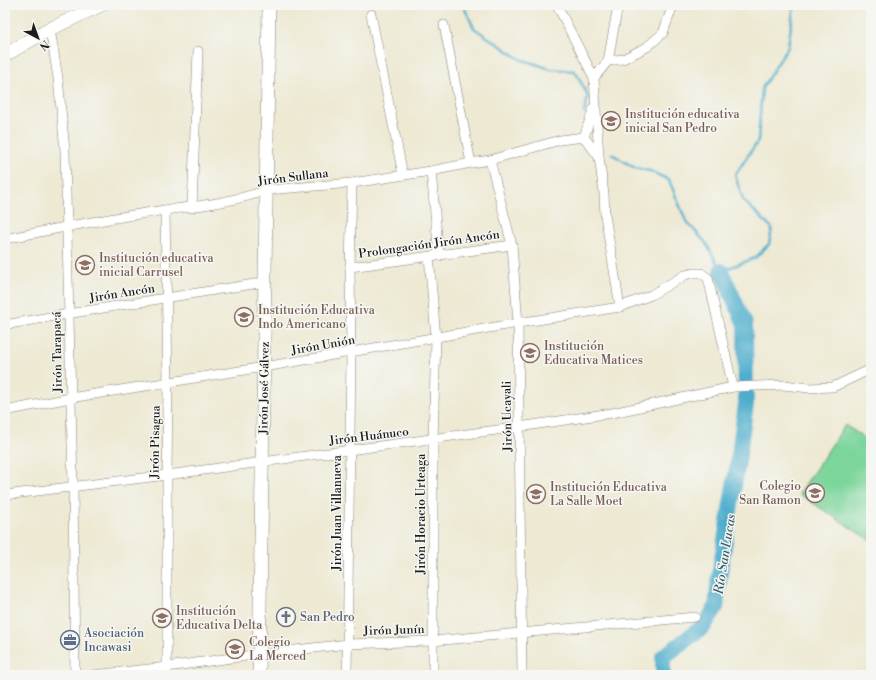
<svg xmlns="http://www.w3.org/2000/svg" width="876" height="680" viewBox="0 0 876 680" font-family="'Libre Bodoni',serif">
<rect width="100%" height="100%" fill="#f6f6f2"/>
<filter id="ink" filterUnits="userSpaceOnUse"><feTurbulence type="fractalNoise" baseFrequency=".025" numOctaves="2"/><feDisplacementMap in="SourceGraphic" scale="8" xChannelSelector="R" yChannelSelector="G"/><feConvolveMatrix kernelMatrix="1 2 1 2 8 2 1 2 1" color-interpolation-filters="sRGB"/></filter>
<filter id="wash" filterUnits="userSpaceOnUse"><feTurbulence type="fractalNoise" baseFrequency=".012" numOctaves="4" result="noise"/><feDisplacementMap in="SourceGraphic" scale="16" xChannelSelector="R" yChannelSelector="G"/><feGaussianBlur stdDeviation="0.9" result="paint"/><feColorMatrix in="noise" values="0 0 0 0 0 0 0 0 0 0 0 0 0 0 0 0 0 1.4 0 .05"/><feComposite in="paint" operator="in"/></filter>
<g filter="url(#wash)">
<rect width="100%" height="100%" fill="#ede9d3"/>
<polygon fill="#7cd59b" stroke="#4c785c" points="845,425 871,442 871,541 799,494"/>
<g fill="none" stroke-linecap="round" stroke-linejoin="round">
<g stroke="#4eadcd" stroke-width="2.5">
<polyline points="463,5 474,28 520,59 551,69 575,71 588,96 584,112"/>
<polyline points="612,154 635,168 650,171 669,180 686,221 706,243 721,271 755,258 769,244 772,228 743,200 735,175 758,141 762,88 788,47 794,5"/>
</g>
<polyline stroke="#4eadcd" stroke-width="16" points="663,675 663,657 704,626 716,607 721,564 737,468 746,404 745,324 721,271"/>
</g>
</g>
<g filter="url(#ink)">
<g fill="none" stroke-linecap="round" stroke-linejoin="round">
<g stroke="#848278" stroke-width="10">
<g id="street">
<polyline points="557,5 594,78"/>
<polyline points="618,5 608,61 594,78 599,157 604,194 605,215 620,307"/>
<polyline points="371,14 403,175"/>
<polyline points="444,25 471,163"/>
<polyline points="50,29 58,78 65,151 73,486 75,675"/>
<polyline points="608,61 623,59 647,47 663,33 673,5"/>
<polyline points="594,107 584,137 599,157"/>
<polyline points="490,160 512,245 518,323 522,675"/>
<polyline points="431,171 439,256"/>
<polyline points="192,208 198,51"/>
<polyline points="165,210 168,382 167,475 167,675"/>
<path d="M 5,239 C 58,228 111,218 165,210 C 199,206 234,202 267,190 L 352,183 L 431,171 L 471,163 L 490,160 L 560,140 L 584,137"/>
<polyline points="429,257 436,338 433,440 433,675"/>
<polyline points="350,267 512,245"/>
<path d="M 5,325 C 92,309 179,296 266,282"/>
<polyline points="5,411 70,398 264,367 518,323 620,307 651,295 685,275 693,273 701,273 708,278 733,387"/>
<polyline points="5,495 167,475 519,427 612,413 733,387 784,385 809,388 833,387 871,369"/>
<polyline points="94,675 167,667 260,654 348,644 432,641 695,617"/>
<polyline points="347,675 351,353 350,267 352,183"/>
</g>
</g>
<g stroke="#848278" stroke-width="14">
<g id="secondary">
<polyline points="5,55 50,29 101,5"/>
<polyline points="259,675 269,5"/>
</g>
</g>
<use href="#street" stroke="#fff" stroke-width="9"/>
<use href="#secondary" stroke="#fff" stroke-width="13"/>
</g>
</g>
<defs>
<g id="school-ring" transform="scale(1)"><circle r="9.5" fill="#f6f6f2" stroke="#8d6e63" stroke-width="1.5"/><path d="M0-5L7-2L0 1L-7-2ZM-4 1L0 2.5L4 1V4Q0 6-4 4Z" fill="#8d6e63"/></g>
<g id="university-ring" transform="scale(1)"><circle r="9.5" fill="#f6f6f2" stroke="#8d6e63" stroke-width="1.5"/><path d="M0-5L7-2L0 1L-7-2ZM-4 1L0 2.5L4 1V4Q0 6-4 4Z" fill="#8d6e63"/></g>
<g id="church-ring" transform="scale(1)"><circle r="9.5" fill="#f6f6f2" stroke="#6b7280" stroke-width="1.5"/><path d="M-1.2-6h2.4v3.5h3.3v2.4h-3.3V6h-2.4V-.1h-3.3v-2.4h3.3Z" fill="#6b7280"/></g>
<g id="office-ring" transform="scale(1)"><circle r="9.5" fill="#f6f6f2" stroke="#5c6f8a" stroke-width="1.5"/><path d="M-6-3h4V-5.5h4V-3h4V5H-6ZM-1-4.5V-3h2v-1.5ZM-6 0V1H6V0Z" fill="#5c6f8a"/></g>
</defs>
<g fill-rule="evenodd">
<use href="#school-ring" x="611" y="121"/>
<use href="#school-ring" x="85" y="265"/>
<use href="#school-ring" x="244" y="317"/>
<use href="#school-ring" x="530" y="353"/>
<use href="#university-ring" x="815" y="493"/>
<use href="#school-ring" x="536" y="494"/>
<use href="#church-ring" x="286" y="617"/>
<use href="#school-ring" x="162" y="618"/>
<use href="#office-ring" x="70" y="640"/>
<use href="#school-ring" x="235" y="649"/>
</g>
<g text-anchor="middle" stroke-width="3" stroke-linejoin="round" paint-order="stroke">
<g font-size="12" fill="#785e54" stroke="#f6f6f2" text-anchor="start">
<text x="625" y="118">Institución educativa<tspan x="625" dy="14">inicial San Pedro</tspan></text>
<text x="99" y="262">Institución educativa<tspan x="99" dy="14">inicial Carrusel</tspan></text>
<text x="258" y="314">Institución Educativa<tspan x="258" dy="14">Indo Americano</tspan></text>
<text x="544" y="350">Institución<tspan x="544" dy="14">Educativa Matices</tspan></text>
<text x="801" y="490" text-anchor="end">Colegio<tspan x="801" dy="14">San Ramon</tspan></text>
<text x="550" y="491">Institución Educativa<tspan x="550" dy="14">La Salle Moet</tspan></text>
<text x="176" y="615">Institución<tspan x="176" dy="14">Educativa Delta</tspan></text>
<text x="249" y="646">Colegio<tspan x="249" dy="14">La Merced</tspan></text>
</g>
<g font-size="12" fill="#1c1c1c" stroke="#f6f6f2">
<text transform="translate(293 177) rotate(-7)" y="4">Jirón Sullana</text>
<text transform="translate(429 244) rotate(-8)" y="4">Prolongación Jirón Ancón</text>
<text transform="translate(122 293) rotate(-9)" y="4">Jirón Ancón</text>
<text transform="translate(323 345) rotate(-10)" y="4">Jirón Unión</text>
<text transform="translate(57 352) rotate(-91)" y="4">Jirón Tarapacá</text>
<text transform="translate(264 388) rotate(-89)" y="4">Jirón José Gálvez</text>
<text transform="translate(507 416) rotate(-91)" y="4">Jirón Ucayali</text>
<text transform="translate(369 436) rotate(-7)" y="4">Jirón Huánuco</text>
<text transform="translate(155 442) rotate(-89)" y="4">Jirón Pisagua</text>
<text transform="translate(337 513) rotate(-90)" y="4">Jirón Juan Villanueva</text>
<text transform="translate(421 514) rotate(-90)" y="4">Jirón Horacio Urteaga</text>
<text transform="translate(394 630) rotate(-2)" y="4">Jirón Junín</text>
</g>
<g font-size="12" fill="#5b616d" stroke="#f6f6f2" text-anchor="start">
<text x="300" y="621">San Pedro</text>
</g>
<g font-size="12" fill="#4e5e75" stroke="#f6f6f2" text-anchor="start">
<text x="84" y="637">Asociación<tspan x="84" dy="14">Incawasi</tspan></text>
</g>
<g font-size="13" font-style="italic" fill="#325d6c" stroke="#f6f6f2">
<text transform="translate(724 554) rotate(-81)" y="5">Río San Lucas</text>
</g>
</g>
<rect width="876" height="680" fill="none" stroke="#f6f6f2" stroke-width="20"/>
<g transform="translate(38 38) rotate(139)" stroke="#f6f6f2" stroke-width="3" paint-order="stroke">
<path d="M0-3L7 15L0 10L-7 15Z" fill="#1c1c1c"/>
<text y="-6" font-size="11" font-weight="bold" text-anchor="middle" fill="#1c1c1c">N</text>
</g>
</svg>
